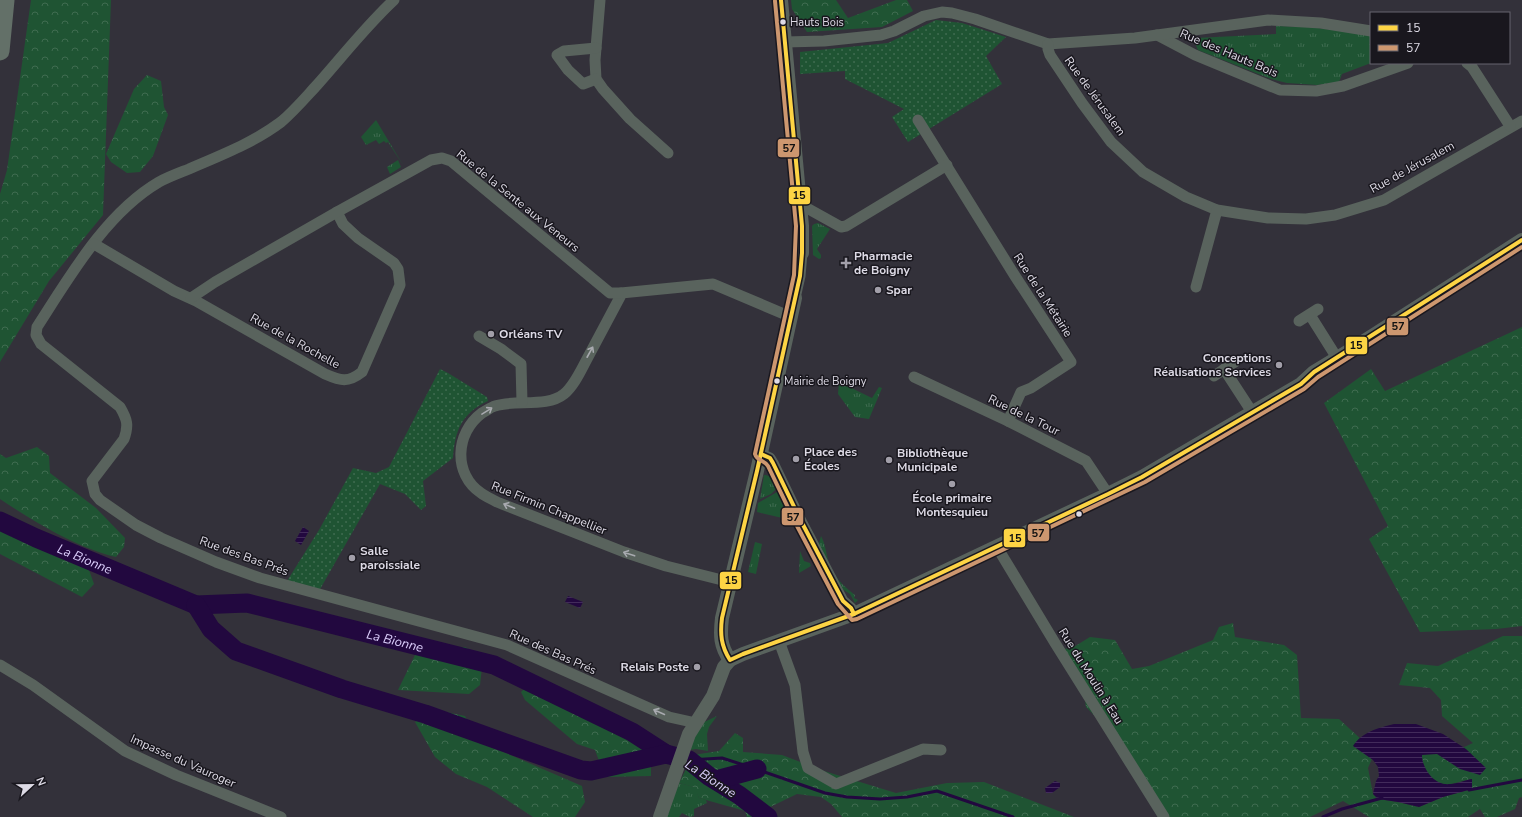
<svg xmlns="http://www.w3.org/2000/svg" width="1522" height="817" viewBox="0 0 1522 817" font-family="'Nunito Sans',sans-serif">
<defs>
<pattern id="grass-tufts" width="24" height="20" patternUnits="userSpaceOnUse"><rect width="24" height="20" fill="#1f5433"/><path d="M3 7l-1-3M5 7V3M7 7l1-3M15 17l-1-3M17 17v-4M19 17l1-3" fill="none" stroke="#3f6c50"/></pattern>
<pattern id="forest-crowns" width="20" height="18" patternUnits="userSpaceOnUse"><rect width="20" height="18" fill="#1f5433"/><path d="M2 6a3 3 0 1 1 6 0M12 15a3 3 0 1 1 6 0" fill="none" stroke="#3f6c50"/></pattern>
<pattern id="park-dots" width="8" height="8" patternUnits="userSpaceOnUse"><rect width="8" height="8" fill="#1f5433"/><path d="M2 2h.1M6 6h.1" fill="none" stroke="#3f6c50" stroke-width="1.8" stroke-linecap="round"/></pattern>
<pattern id="water-rules" width="6" height="5" patternUnits="userSpaceOnUse"><rect width="6" height="5" fill="#22083f"/><path d="M0 2.5h6" fill="none" stroke="#422b5b"/></pattern>
</defs>
<rect width="100%" height="100%" fill="#33313a"/>
<g fill="url(#grass-tufts)">
<polygon points="1276,26 1310,27 1371,35 1371,63 1342,74 1339,82 1317,85 1287,83 1271,79 1198,50 1195,43 1196,38 1276,34"/>
<polygon points="376,120 403,165 388,142 386,143 384,141 379,144 376,140 366,145 361,137"/>
<polygon points="398,160 401,167 390,174 387,167"/>
<polygon points="818,223 830,229 817,249 821,255 821,258 819,259 813,255 812,226 814,224"/>
<polygon points="839,382 872,398 879,387 882,388 869,419 855,417 838,394"/>
<path d="M 764,475 C 772,475 774,483 776,489 L 771,494 L 760,499 Z"/>
<polygon points="777,492 778,492 791,520 757,512 758,503"/>
<path d="M 821,536 C 825,543 826,552 828,560 C 832,575 843,586 855,595 L 854,598 L 858,600 L 855,603 L 850,594 L 839,587 L 818,547 Z"/>
<polygon points="755,542 762,544 756,574 748,572"/>
<polygon points="800,551 804,561 810,563 811,566 799,573"/>
<polygon points="717,716 709,727 707,734 708,751 696,749 690,750 695,735 702,723"/>
<polygon points="679,783 695,787 699,798 706,800 707,803 694,809 694,816 690,817 682,813 679,817 666,817"/>
</g>
<g fill="url(#forest-crowns)">
<polygon points="31,0 111,0 103,215 49,281 0,362 0,194 7,170"/>
<polygon points="791,0 836,0 848,18 896,0 907,0 913,11 882,27 807,32 792,9"/>
<polygon points="147,75 161,81 164,107 168,115 153,156 140,172 127,173 111,162 106,154 134,89"/>
<polygon points="1522,327 1522,626 1496,629 1420,632 1369,539 1388,526 1324,403 1371,369 1385,391"/>
<path d="M 37,447 L 49,456 L 50,473 L 96,508 L 125,538 L 124,547 L 116,557 C 77,548 33,521 0,499 L 0,454 L 6,458 Z"/>
<polygon points="0,529 89,570 94,584 82,597 0,554"/>
<polygon points="1233,623 1235,637 1284,645 1297,655 1301,718 1339,719 1375,752 1368,768 1373,794 1378,799 1398,802 1419,807 1443,797 1472,789 1471,779 1448,785 1434,783 1412,765 1422,751 1449,754 1473,743 1442,716 1441,700 1430,688 1399,685 1407,663 1438,666 1503,636 1522,636 1522,797 1519,798 1515,809 1497,817 1485,817 1480,809 1468,817 1369,817 1343,801 1310,817 1167,817 1097,718 1086,707 1084,694 1062,649 1072,648 1090,637 1115,640 1132,669 1149,666 1213,640 1219,627"/>
<polygon points="465,647 480,656 482,667 480,685 469,694 398,690 416,653"/>
<polygon points="534,680 567,691 598,711 651,738 651,776 605,777 595,750 577,744 525,700 521,692"/>
<polygon points="432,709 465,716 478,741 582,786 585,802 575,817 533,817 487,787 456,774 435,757 415,722"/>
<polygon points="735,733 743,738 743,752 782,755 824,771 896,793 947,783 984,782 1074,817 842,817 831,804 821,797 797,794 768,808 778,817 747,817 745,811 699,798 694,787 679,783 693,755 719,751"/>
</g>
<g fill="url(#park-dots)">
<polygon points="936,20 962,23 1006,37 986,56 1002,84 908,142 892,117 904,109 845,79 845,71 800,74 800,52 888,43"/>
<path d="M 440,369 L 448,373 L 487,397 L 488,401 C 462,413 455,430 453,458 L 423,481 L 426,506 L 421,510 L 405,494 L 380,484 L 319,591 L 287,581 L 319,530 L 353,468 L 376,473 L 389,467 Z"/>
</g>
<g fill="url(#water-rules)">
<polygon points="303,527 309,531 301,545 295,541"/>
<polygon points="568,596 583,602 580,608 565,602"/>
<path d="M 1394,724 L 1416,724 L 1443,734 L 1466,749 L 1486,768 L 1480,775 L 1460,769 L 1437,754 L 1422,755 C 1422,768 1434,786 1450,784 C 1457,784 1465,780 1472,779 L 1472,789 L 1443,797 L 1419,807 L 1398,802 L 1378,799 L 1373,794 L 1376,781 L 1379,776 L 1378,767 L 1373,760 L 1353,746 C 1362,732 1378,728 1394,724 Z"/>
<polygon points="1055,781 1060,783 1060,787 1052,793 1046,793 1045,788"/>
</g>
<g fill="none" stroke-linecap="round" stroke-linejoin="round">
<g stroke="#22083f" stroke-width="3">
<polyline points="689,760 722,758 747,766 825,793 847,797 880,799 907,797 937,791 1013,817"/>
<polyline points="1469,790 1522,780"/>
<polyline points="1323,817 1342,809 1382,798"/>
</g>
<g stroke="#22083f" stroke-width="19">
<path id="s1" d="M 0,521 L 36,538 L 196,605 L 247,603 L 494,665 L 632,732 L 666,754 L 689,760 L 710,777 L 739,795 L 768,817"/>
<polyline points="196,605 211,629 236,651 342,689 425,714 581,770 591,771 666,754"/>
<polyline points="716,780 757,769"/>
</g>
<g stroke="#59635d" stroke-width="11">
<path d="M 394,0 C 366,26 342,57 317,85 C 305,98 294,111 281,122 C 253,143 221,155 189,169 C 179,173 168,177 159,182 C 106,213 70,276 37,327 L 36,335 L 41,344 L 120,407 C 127,419 129,425 124,439 L 92,481 L 95,494 L 100,500 L 136,525 L 161,538 L 216,562 L 260,578 L 507,645 L 669,717 L 696,723"/>
<polyline points="600,0 595,60 596,79 603,89 630,119 668,153"/>
<polyline points="1157,35 1195,55 1280,90 1316,91 1343,86 1408,63"/>
<polyline points="785,42 824,41 881,35 894,31 924,16 942,12 952,13 975,19 1048,44 1135,38 1268,20 1321,23 1371,31"/>
<polyline points="1048,44 1048,49 1050,55 1082,103 1111,142 1143,172 1186,197 1217,210 1268,218 1306,219 1335,215 1384,200 1522,121"/>
<polyline points="596,48 564,51 557,55 568,70 583,84 596,79"/>
<polyline points="1467,63 1472,67 1510,126"/>
<polyline points="918,120 1015,276 1071,362 1031,388 1021,392 1008,421"/>
<polyline points="800,207 805,207 841,227 846,226 947,165"/>
<path d="M 94,244 L 174,291 L 196,301 L 325,374 C 341,381 348,383 362,372 L 400,285 L 398,269 L 394,263 L 358,238 L 343,224 L 337,212"/>
<polyline points="1196,287 1217,210"/>
<path d="M 621,293 L 620,297 C 609,318 598,338 587,359 C 581,370 574,386 564,394 C 547,408 515,399 495,406 C 491,407 486,411 482,413 C 455,433 453,474 481,493 C 486,497 492,499 497,502 L 624,552 L 666,566 L 730,582"/>
<polyline points="191,298 215,282 337,212 431,160 442,158 451,161 610,293 621,293 713,284 791,317"/>
<polyline points="795,298 800,276 802,253"/>
<polyline points="1310,315 1337,358"/>
<polyline points="1299,321 1318,309"/>
<polyline points="479,336 501,349 521,364 522,402"/>
<polyline points="1224,369 1252,412"/>
<polyline points="1214,376 1235,362"/>
<polyline points="914,377 1008,421 1086,461 1108,494"/>
<polyline points="761,454 770,458 773,463 800,519 843,601 851,608 854,614"/>
<polyline points="997,547 1055,643 1164,817"/>
<polyline points="779,641 795,685 803,752 808,768 836,784 923,749 941,750"/>
<polyline points="0,665 33,685 125,751 176,775 281,817"/>
</g>
<g stroke="#59635d" stroke-width="14">
<polyline points="781,0 802,226 802,253"/>
<path d="M 730,660 C 720,646 720,635 722,618 L 757,471 L 795,298"/>
<polyline points="660,817 689,734 713,696 724,667 730,660 743,654 854,614 1108,494 1142,477 1301,384 1314,372 1352,349 1522,240"/>
</g>
<polyline stroke="#637068" stroke-width="19" points="0,51 5,0"/>
<g stroke="#19171e" stroke-width="7">
<g id="bus-1">
<path d="M 781,0 L 802,226 L 802,253 L 800,276 L 757,471 L 722,618 C 720,634 721,646 730,660 L 743,654 L 854,614 L 1108,494 L 1142,477 L 1301,384 L 1314,372 L 1522,240"/>
<polyline points="761,454 770,458 773,463 800,519 843,601 851,608 854,614"/>
</g>
</g>
<g stroke="#19171e" stroke-width="7">
<path id="bus-2" d="M 775,1 L 796,226 L 794,275 L 755,454 C 757,461 764,460 768,466 L 795,522 L 838,604 L 852,620 L 857,619 L 1145,482 L 1304,389 L 1318,377 L 1522,247"/>
</g>
<use href="#bus-1" stroke="#fdd444" stroke-width="4"/>
<use href="#bus-2" stroke="#cd976f" stroke-width="4"/>
</g>
<defs><path id="oneway-shaft" d="M-6 0H5M1.5-3L5.5 0L1.5 3" fill="none" stroke-width="1.6" stroke-linecap="round" stroke-linejoin="round"/></defs>
<g stroke="#a8aaaf">
<use href="#oneway-shaft" transform="translate(590 352) rotate(-61)"/>
<use href="#oneway-shaft" transform="translate(487 411) rotate(-32)"/>
<use href="#oneway-shaft" transform="translate(509 506) rotate(-158)"/>
<use href="#oneway-shaft" transform="translate(629 554) rotate(-162)"/>
<use href="#oneway-shaft" transform="translate(659 712) rotate(-156)"/>
</g>
<g fill="#dddae5" stroke="#19171e" stroke-width="1.5">
<circle cx="783" cy="22" r="3.5"/>
<circle cx="777" cy="381" r="3.5"/>
<circle cx="1079" cy="514" r="3.5"/>
</g>
<g fill="#a29fa9" stroke="#19171e" stroke-width="1.5">
<path d="M844 257h4v4h4v4h-4v4h-4v-4h-4v-4h4z"/>
<circle cx="878" cy="290" r="4"/>
<circle cx="491" cy="334" r="4"/>
<circle cx="1279" cy="365" r="4"/>
<circle cx="796" cy="459" r="4"/>
<circle cx="889" cy="460" r="4"/>
<circle cx="952" cy="484" r="4"/>
<circle cx="352" cy="558" r="4"/>
<circle cx="697" cy="667" r="4"/>
</g>
<g text-anchor="middle" stroke-width="3" stroke-linejoin="round" paint-order="stroke">
<g font-size="11" fill="#dddae5" stroke="#19171e" text-anchor="start">
<text x="790" y="26">Hauts Bois</text>
<text x="784" y="385">Mairie de Boigny</text>
</g>
<g font-size="12" fill="#dddae5" stroke="#19171e">
<text transform="translate(1229 53) rotate(23)" y="4">Rue des Hauts Bois</text>
<text transform="translate(1095 96) rotate(54)" y="4">Rue de Jérusalem</text>
<text transform="translate(1412 167) rotate(-29)" y="4">Rue de Jérusalem</text>
<text transform="translate(518 201) rotate(39)" y="4">Rue de la Sente aux Veneurs</text>
<text transform="translate(1043 295) rotate(57)" y="4">Rue de la Métairie</text>
<text transform="translate(295 341) rotate(29)" y="4">Rue de la Rochelle</text>
<text transform="translate(1024 415) rotate(26)" y="4">Rue de la Tour</text>
<text transform="translate(549 508) rotate(22)" y="4">Rue Firmin Chappellier</text>
<text transform="translate(244 556) rotate(20)" y="4">Rue des Bas Prés</text>
<text transform="translate(553 652) rotate(24)" y="4">Rue des Bas Prés</text>
<text transform="translate(1091 676) rotate(58)" y="4">Rue du Moulin à Eau</text>
<text transform="translate(183 761) rotate(24)" y="4">Impasse du Vauroger</text>
</g>
<g font-size="12" font-weight="bold" fill="#dddae5" stroke="#19171e" text-anchor="start">
<text x="854" y="260">Pharmacie<tspan x="854" dy="14">de Boigny</tspan></text>
<text x="886" y="294">Spar</text>
<text x="499" y="338">Orléans TV</text>
<text x="1271" y="362" text-anchor="end">Conceptions<tspan x="1271" dy="14">Réalisations Services</tspan></text>
<text x="804" y="456">Place des<tspan x="804" dy="14">Écoles</tspan></text>
<text x="897" y="457">Bibliothèque<tspan x="897" dy="14">Municipale</tspan></text>
<text x="952" y="502" text-anchor="middle">École primaire<tspan x="952" dy="14">Montesquieu</tspan></text>
<text x="360" y="555">Salle<tspan x="360" dy="14">paroissiale</tspan></text>
<text x="689" y="671" text-anchor="end">Relais Poste</text>
</g>
<g font-size="13" font-style="italic" fill="#dacdfa" stroke="#19171e">
<text dy="5" stroke="none"><textPath href="#s1" startOffset="93">La Bionne</textPath></text>
<text dy="5" stroke="none"><textPath href="#s1" startOffset="417">La Bionne</textPath></text>
<text transform="translate(711 778) rotate(33)" y="5">La Bionne</text>
</g>
</g>
<g stroke="#19171e" stroke-width="1.5">
<rect x="777" y="138" width="23" height="20" rx="4" fill="#cd976f"/>
<rect x="788" y="186" width="23" height="19" rx="4" fill="#fdd444"/>
<rect x="1386" y="317" width="23" height="19" rx="4" fill="#cd976f"/>
<rect x="1345" y="336" width="23" height="19" rx="4" fill="#fdd444"/>
<rect x="781" y="507" width="23" height="19" rx="4" fill="#cd976f"/>
<rect x="1027" y="523" width="23" height="19" rx="4" fill="#cd976f"/>
<rect x="1003" y="528" width="23" height="20" rx="4" fill="#fdd444"/>
<rect x="719" y="571" width="23" height="19" rx="4" fill="#fdd444"/>
</g>
<g font-size="11" text-anchor="middle" font-weight="bold" fill="#111">
<text x="789" y="152">57</text>
<text x="799" y="199">15</text>
<text x="1398" y="330">57</text>
<text x="1356" y="349">15</text>
<text x="793" y="521">57</text>
<text x="1038" y="537">57</text>
<text x="1015" y="542">15</text>
<text x="731" y="584">15</text>
</g>
<rect x="1370" y="12" width="140" height="52" fill="#19171e" stroke="#67656e"/>
<rect x="1378" y="25" width="20" height="6" fill="#fdd444" stroke="#67656e"/>
<text x="1406" y="32" font-size="12" fill="#dddae5">15</text>
<rect x="1378" y="45" width="20" height="6" fill="#cd976f" stroke="#67656e"/>
<text x="1406" y="52" font-size="12" fill="#dddae5">57</text>
<g transform="translate(32 785) rotate(68)" stroke="#19171e" stroke-width="3" paint-order="stroke">
<path d="M0-3L7 15L0 10L-7 15Z" fill="#dddae5"/>
<text y="-6" font-size="11" font-weight="bold" text-anchor="middle" fill="#dddae5">N</text>
</g>
</svg>
